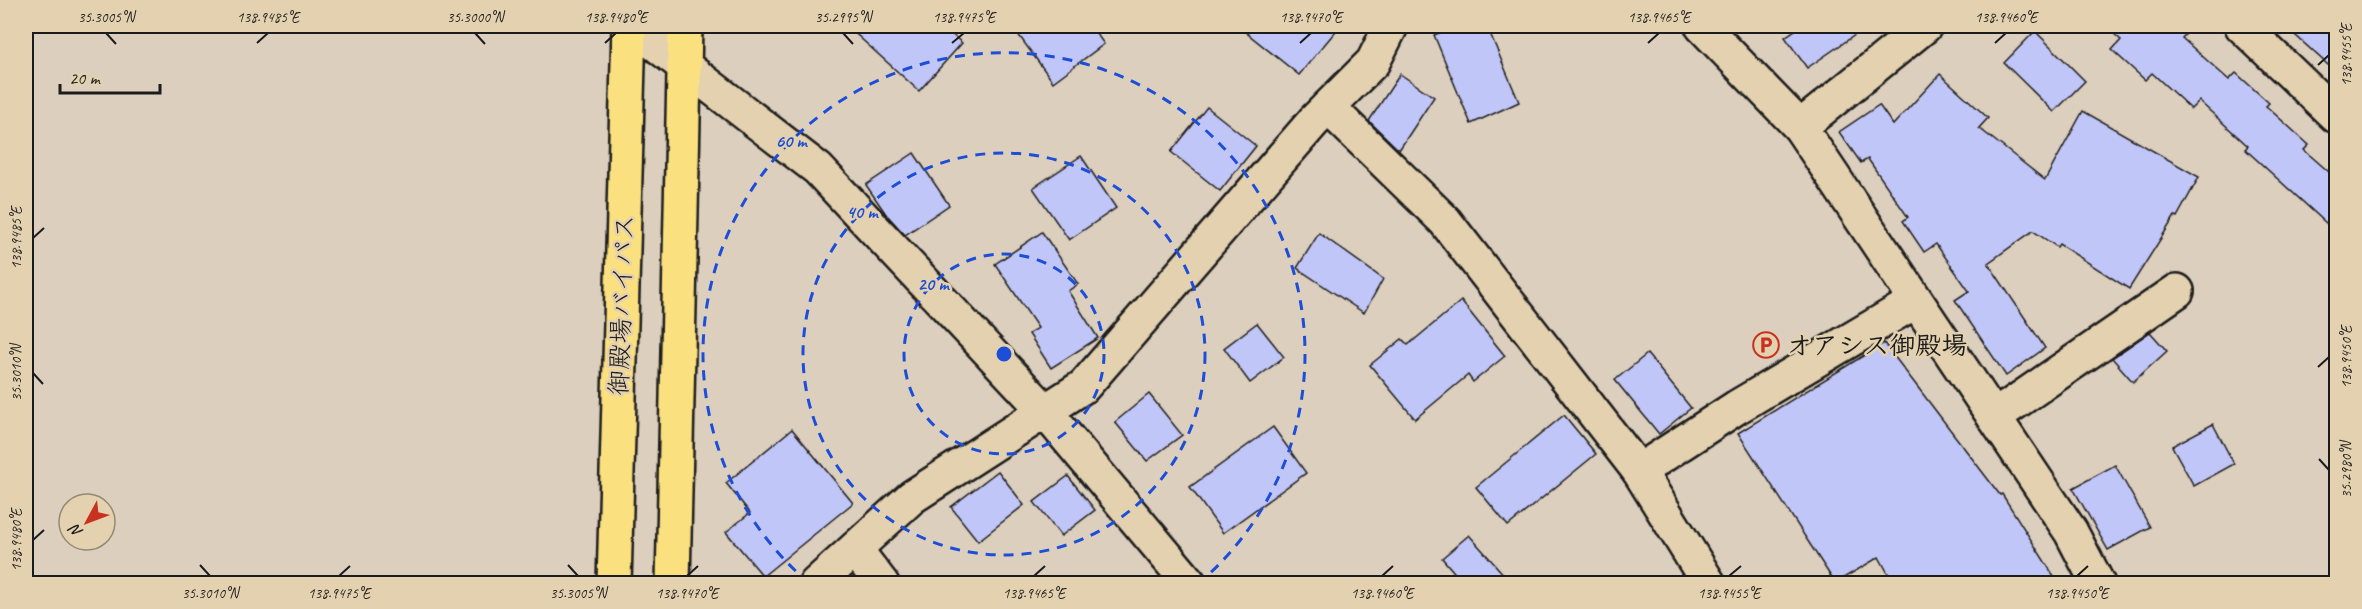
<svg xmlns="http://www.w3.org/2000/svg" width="2362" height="609" viewBox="0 0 2362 609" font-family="Caveat,'Klee One',sans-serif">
<rect width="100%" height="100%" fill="#dccfbe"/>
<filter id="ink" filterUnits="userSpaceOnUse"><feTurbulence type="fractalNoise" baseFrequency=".0167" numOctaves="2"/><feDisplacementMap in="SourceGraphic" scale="12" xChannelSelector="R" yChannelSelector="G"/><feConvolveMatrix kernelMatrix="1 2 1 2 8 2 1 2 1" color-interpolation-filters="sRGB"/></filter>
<g filter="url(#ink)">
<g fill="#c1c6f8" stroke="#1c1c1c" stroke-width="1.5">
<polygon points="847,26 942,26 962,43 919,91"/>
<polygon points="1012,26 1091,26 1104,44 1053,82"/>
<polygon points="1238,26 1340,26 1299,75"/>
<polygon points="1457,26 1487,26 1519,102 1471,124 1434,35"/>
<polygon points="1801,26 1868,26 1807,68 1785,37"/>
<polygon points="2105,26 2193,26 2182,38 2229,80 2236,73 2269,103 2266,106 2309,145 2304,150 2337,179 2337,233 2245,149 2248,146 2199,101 2191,109 2152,73 2145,80 2112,50 2121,40"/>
<polygon points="2285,26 2337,26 2337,73"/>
<polygon points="2035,31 2085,81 2054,112 2004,63"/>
<polygon points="1400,74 1434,97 1399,150 1369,121"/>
<polygon points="1940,74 1988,118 1979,128 2045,180 2083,111 2199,177 2177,217 2175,216 2129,289 2059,244 2057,247 2033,231 1988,263 2045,348 2006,376 1955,300 1969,291 1936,244 1924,252 1903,221 1908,217 1868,159 1861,163 1839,132 1879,105 1893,125"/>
<polygon points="1207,107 1256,146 1220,191 1171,152"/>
<polygon points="914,153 949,205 905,235 886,214 866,185"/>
<polygon points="1081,156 1116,208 1069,240 1033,188"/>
<polygon points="1042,232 1078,284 1068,291 1098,338 1051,368 1029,334 1038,328 995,264"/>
<polygon points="1319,233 1383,279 1364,313 1297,268"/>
<polygon points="1461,301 1505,356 1473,382 1468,375 1415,419 1370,365 1402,339 1408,345"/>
<polygon points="1257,323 1284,357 1250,383 1224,348"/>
<polygon points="2150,332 2167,351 2133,382 2112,358"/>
<polygon points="1884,343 2000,495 2002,494 2059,584 1894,584 1879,557 1835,583 1738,433"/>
<polygon points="1647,354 1691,408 1659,434 1615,380"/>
<polygon points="1149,394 1182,435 1147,461 1115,422"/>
<polygon points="1564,415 1596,454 1508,526 1476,487"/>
<polygon points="2213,424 2234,464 2194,486 2172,446"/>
<polygon points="1273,427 1306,473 1223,533 1190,487"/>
<polygon points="792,429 853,503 763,576 726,532 750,513 726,483"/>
<polygon points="2115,465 2150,527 2108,550 2073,488"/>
<polygon points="998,471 1024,505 978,541 951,507"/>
<polygon points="1068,476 1095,510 1061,536 1034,502"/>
<polygon points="1469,535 1512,584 1464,584 1442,558"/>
</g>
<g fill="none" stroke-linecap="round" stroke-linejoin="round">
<g stroke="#1c1c1c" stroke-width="38">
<g id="street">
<polyline points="632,26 818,169 1044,410 1190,584"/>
<polyline points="1702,26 1800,127 2071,532 2098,584"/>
<polyline points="2242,26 2336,116"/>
<polyline points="1328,107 1445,221 1639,471 1737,407 1916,301"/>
<polyline points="1800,127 1925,26"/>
<polyline points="1994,417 2177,291"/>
<polyline points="1639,471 1709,584"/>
<polyline points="855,549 882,584"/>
<polyline points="816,584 912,497 1084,386 1314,121 1373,62 1391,26"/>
</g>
</g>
<g stroke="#1c1c1c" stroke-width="38">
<g id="highway">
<polyline points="614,584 629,26"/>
<polyline points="673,584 685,26"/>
</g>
</g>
<use href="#street" stroke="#e3d1af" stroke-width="33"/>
<use href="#highway" stroke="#fbe080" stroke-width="33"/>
</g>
</g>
<path fill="none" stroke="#1c1c1c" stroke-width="2" d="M 106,33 L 116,44M 475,33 L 485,44M 843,33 L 853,44M 257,43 L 268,33M 605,43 L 616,33M 952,43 L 964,33M 1300,43 L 1311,33M 1648,43 L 1659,33M 1995,43 L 2006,33M 2318,65 L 2329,55M 33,238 L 44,228M 2318,367 L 2329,357M 33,373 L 43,384M 2319,459 L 2329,470M 33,540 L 44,530M 200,565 L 210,576M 568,565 L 578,576M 339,576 L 350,566M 687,576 L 698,566M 1034,576 L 1045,566M 1382,576 L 1393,566M 1729,576 L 1741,566M 2077,576 L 2088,566"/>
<g fill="none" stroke="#1d4ed8" stroke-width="3" stroke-dasharray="10 8">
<circle cx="1004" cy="354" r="100"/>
<circle cx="1004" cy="354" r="201"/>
<path d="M809 583A301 301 0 1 1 1199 583"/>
</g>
<defs>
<g id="parking-ring" transform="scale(1.35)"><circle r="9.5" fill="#e3d1af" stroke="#c8321e" stroke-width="1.5"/><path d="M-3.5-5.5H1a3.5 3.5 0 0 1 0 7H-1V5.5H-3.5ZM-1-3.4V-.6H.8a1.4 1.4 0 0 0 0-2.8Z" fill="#c8321e"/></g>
</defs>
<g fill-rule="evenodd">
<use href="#parking-ring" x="1766" y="345"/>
</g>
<g text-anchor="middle" stroke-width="5" stroke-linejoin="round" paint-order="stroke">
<g font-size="26" fill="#1c1c1c" stroke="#e3d1af">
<text transform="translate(621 305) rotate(-88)" y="9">御殿場バイパス</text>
</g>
<g font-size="26" font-weight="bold" fill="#1c1c1c" stroke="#e3d1af" text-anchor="start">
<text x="1786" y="354">オアシス御殿場</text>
</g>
</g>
<circle cx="1004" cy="354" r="9" fill="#1d4ed8" stroke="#e3d1af" stroke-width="3"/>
<g font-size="18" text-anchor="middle" font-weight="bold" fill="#1d4ed8" stroke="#e3d1af" stroke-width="5" stroke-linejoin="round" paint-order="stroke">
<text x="791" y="147">60 m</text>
<text x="862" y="218">40 m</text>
<text x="933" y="290">20 m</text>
</g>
<rect width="2362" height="609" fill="none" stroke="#e3d1af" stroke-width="66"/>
<g transform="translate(87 522) rotate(229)"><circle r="28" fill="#e3d1af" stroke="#938974" stroke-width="1.5"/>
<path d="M0-4.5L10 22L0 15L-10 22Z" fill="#c8321e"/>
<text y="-9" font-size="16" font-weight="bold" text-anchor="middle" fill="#1c1c1c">N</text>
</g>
<path d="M60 84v9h100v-9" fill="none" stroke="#1c1c1c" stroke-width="3"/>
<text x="69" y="84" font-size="18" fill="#1c1c1c" stroke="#e3d1af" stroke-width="4.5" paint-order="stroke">20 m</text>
<rect x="33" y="33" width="2296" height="543" fill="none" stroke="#1c1c1c" stroke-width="2"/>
<g font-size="15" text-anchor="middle" fill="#1c1c1c">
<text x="106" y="22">35.3005°N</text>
<text x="268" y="22">138.9485°E</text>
<text x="475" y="22">35.3000°N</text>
<text x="616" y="22">138.9480°E</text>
<text x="843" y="22">35.2995°N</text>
<text x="964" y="22">138.9475°E</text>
<text x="1311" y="22">138.9470°E</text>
<text x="1659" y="22">138.9465°E</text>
<text x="2006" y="22">138.9460°E</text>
<text transform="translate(2346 55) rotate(-90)" y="5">138.9455°E</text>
<text transform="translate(16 238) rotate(-90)" y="5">138.9485°E</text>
<text transform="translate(2346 357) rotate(-90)" y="5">138.9450°E</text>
<text transform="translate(16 373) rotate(-90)" y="5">35.3010°N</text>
<text transform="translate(2346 470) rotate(-90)" y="5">35.2980°N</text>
<text transform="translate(16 540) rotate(-90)" y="5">138.9480°E</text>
<text x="210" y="598">35.3010°N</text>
<text x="339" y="598">138.9475°E</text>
<text x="578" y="598">35.3005°N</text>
<text x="687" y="598">138.9470°E</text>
<text x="1034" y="598">138.9465°E</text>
<text x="1382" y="598">138.9460°E</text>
<text x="1729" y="598">138.9455°E</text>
<text x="2077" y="598">138.9450°E</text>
</g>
</svg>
